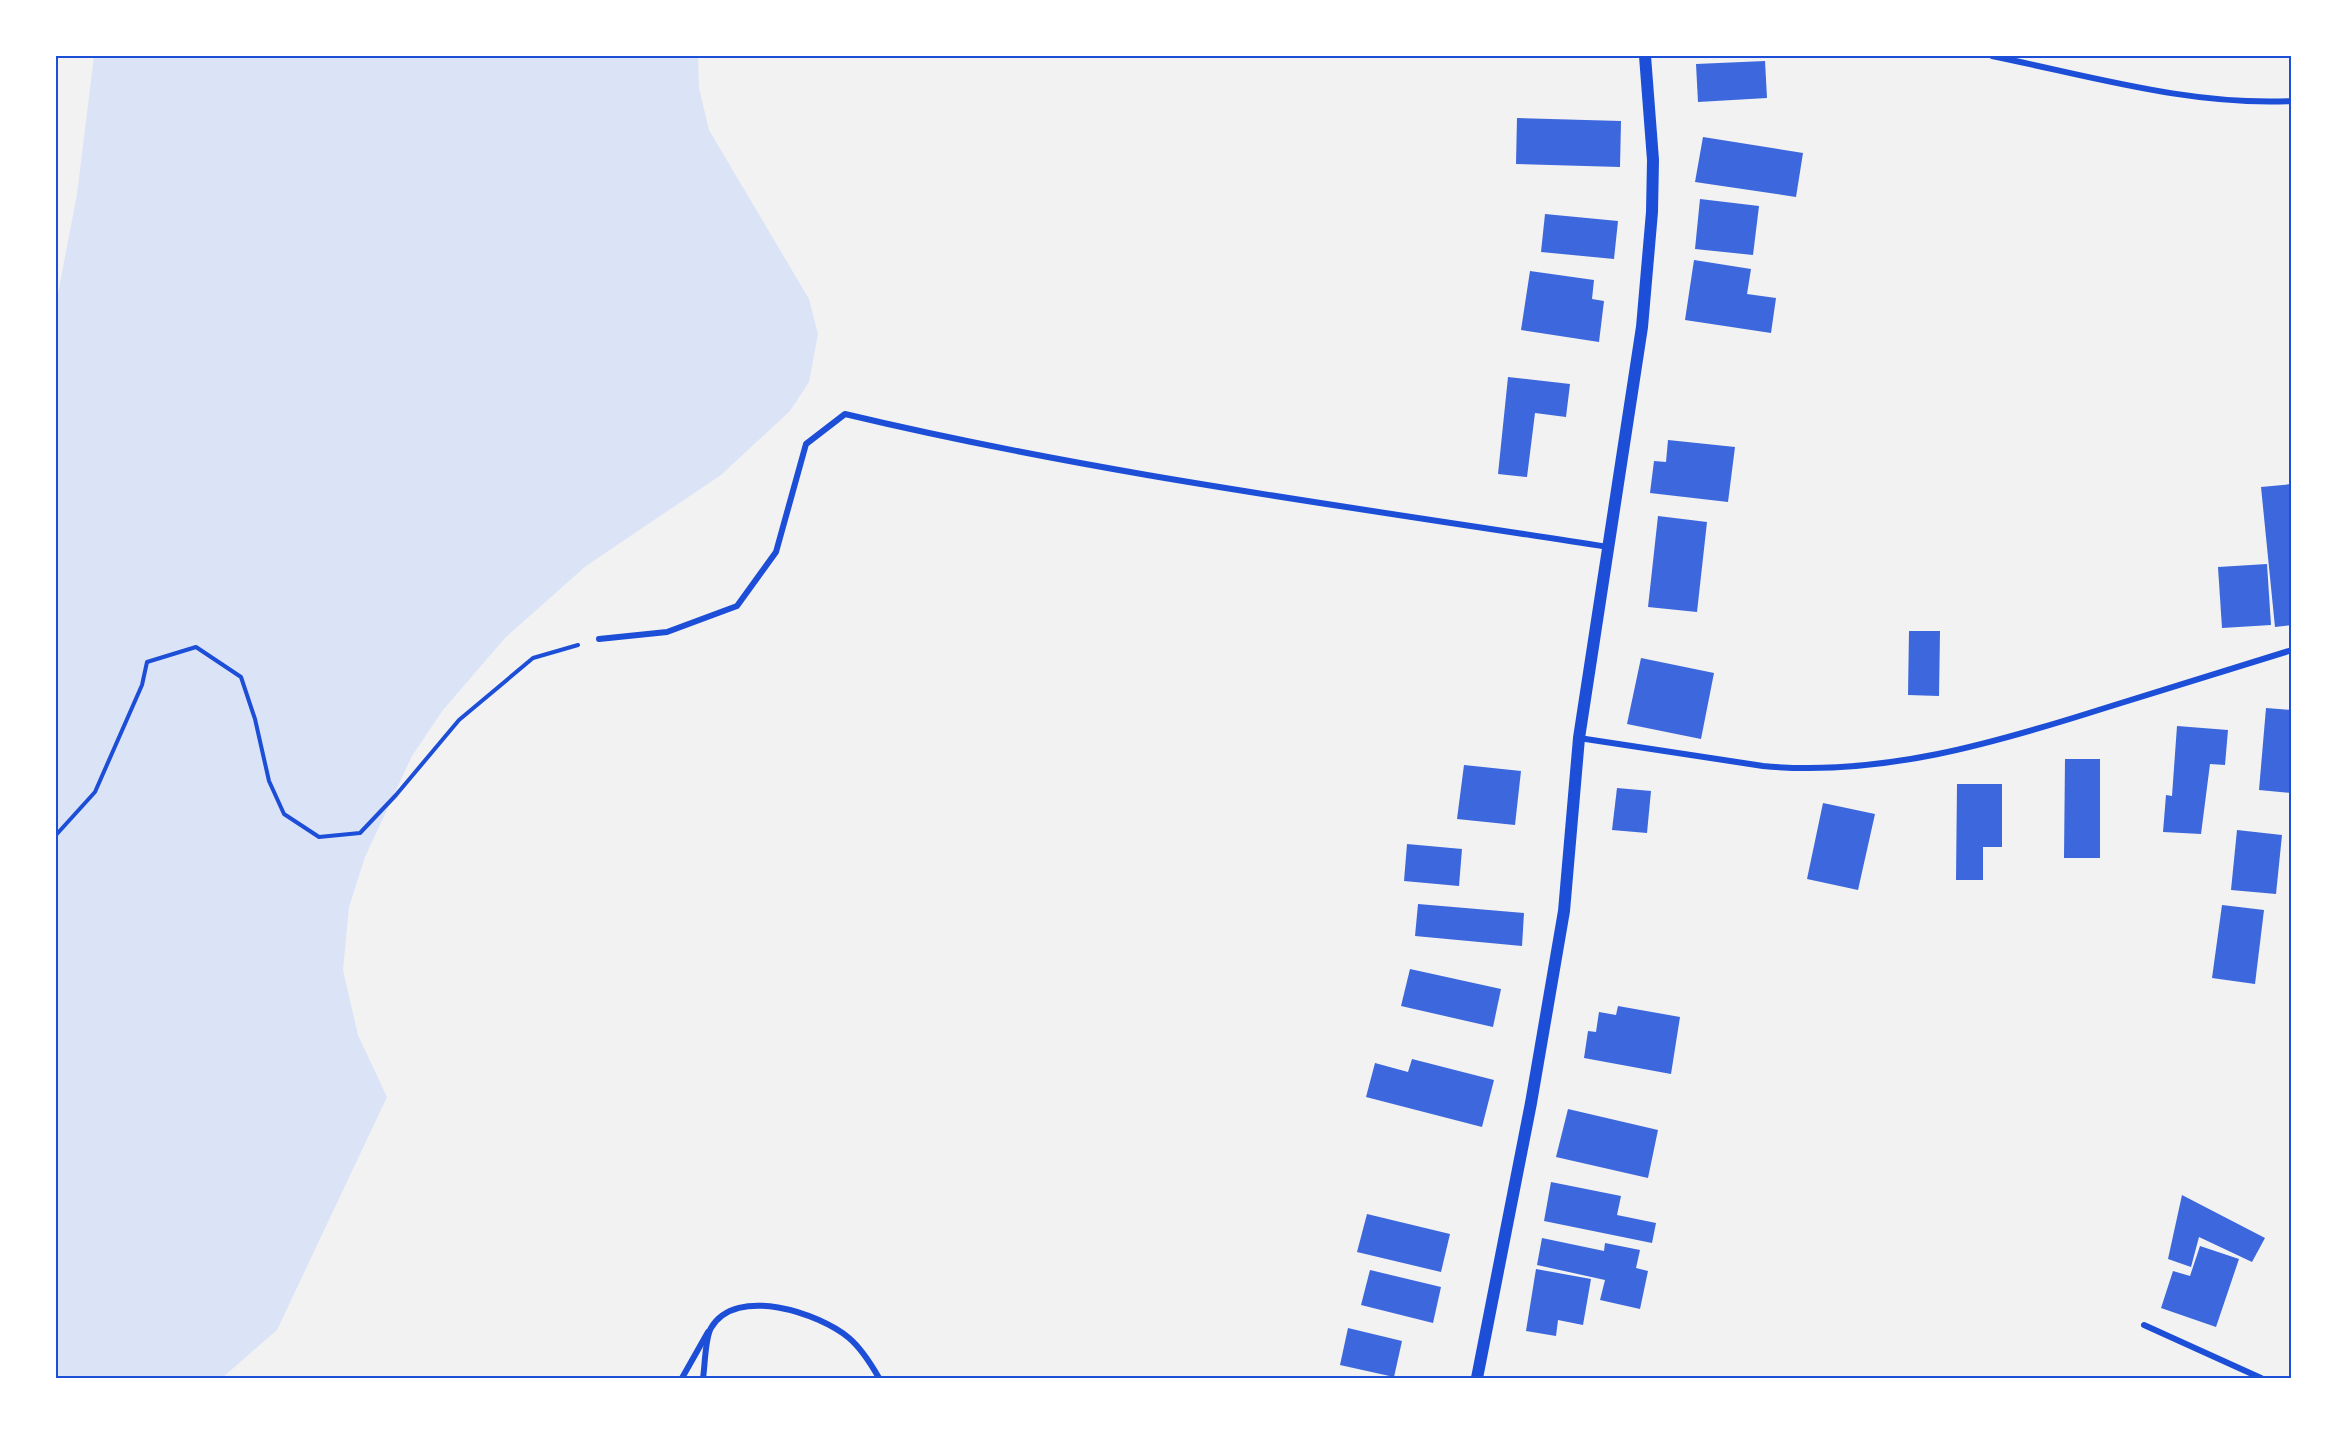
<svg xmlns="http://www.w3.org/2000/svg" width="2347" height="1434" viewBox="0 0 2347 1434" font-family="'Roboto Condensed',sans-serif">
<rect width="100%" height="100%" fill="#f2f2f2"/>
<polygon fill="#dbe4f7" points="94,56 698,56 699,88 709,130 809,299 818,334 809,382 790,411 721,475 586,566 505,638 443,710 412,756 365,857 349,907 343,970 358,1035 387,1097 277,1330 222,1378 56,1378 56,304 77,194"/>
<g fill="#3d67dc">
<polygon points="1765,61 1767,98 1698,102 1696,64"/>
<polygon points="1517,118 1621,121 1620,167 1516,164"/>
<polygon points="1703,137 1803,153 1796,197 1695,182"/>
<polygon points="1700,199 1759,206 1753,255 1695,249"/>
<polygon points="1545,214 1618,221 1614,259 1541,252"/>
<polygon points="1694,260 1751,269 1747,294 1776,298 1771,333 1685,320"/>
<polygon points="1530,271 1594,280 1592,299 1604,301 1599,342 1521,330"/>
<polygon points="1508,377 1570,384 1566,417 1535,413 1527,477 1498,474"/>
<polygon points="1668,440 1735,447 1728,502 1650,493 1654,461 1666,462"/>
<polygon points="2292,484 2292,625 2275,627 2261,487"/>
<polygon points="1658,516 1707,522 1697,612 1648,607"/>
<polygon points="2267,564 2271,625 2222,628 2218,567"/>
<polygon points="1909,631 1940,631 1939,696 1908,695"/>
<polygon points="1641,658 1714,673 1701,739 1627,724"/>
<polygon points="2266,708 2292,710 2292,793 2259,790"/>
<polygon points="2177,726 2228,730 2225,765 2210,764 2201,834 2163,832 2166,795 2172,796"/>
<polygon points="2065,759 2100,759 2100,858 2064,858"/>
<polygon points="1464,765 1521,771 1515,825 1457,819"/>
<polygon points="1957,784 2002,784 2002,847 1983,847 1983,880 1956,880"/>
<polygon points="1617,788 1651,791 1647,833 1612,830"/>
<polygon points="1823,803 1875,814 1858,890 1807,879"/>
<polygon points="2237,830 2282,835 2276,894 2231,890"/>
<polygon points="1407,844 1462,849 1459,886 1404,881"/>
<polygon points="1418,904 1524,913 1522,946 1415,936"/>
<polygon points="2222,905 2264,910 2255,984 2212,978"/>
<polygon points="1410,969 1501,989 1493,1027 1401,1006"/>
<polygon points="1618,1006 1680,1017 1671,1074 1584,1058 1588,1031 1596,1032 1599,1012 1616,1015"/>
<polygon points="1412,1059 1494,1080 1482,1127 1366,1097 1375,1063 1408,1072"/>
<polygon points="1568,1109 1658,1130 1648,1178 1556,1157"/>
<polygon points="1551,1182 1621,1196 1617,1215 1656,1223 1652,1243 1544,1221"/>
<polygon points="2182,1195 2265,1238 2252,1262 2199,1237 2191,1267 2168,1259"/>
<polygon points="1367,1214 1450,1234 1441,1272 1357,1252"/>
<polygon points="1542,1238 1604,1251 1605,1243 1640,1250 1636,1268 1648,1271 1640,1309 1600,1300 1605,1280 1537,1265"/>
<polygon points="2200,1246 2239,1259 2216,1327 2161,1308 2173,1271 2190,1276"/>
<polygon points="1536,1269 1591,1279 1583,1325 1558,1320 1556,1336 1526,1331"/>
<polygon points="1370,1270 1441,1287 1433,1323 1361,1305"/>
<polygon points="1348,1328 1402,1341 1394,1377 1340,1365"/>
</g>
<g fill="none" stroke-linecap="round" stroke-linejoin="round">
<polyline stroke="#1d4ed8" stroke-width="4" points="56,835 95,792 142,685 147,662 196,647 241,677 255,719 269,781 284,814 319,837 360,833 396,795 459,720 533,658 578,645"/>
<g stroke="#1d4ed8" stroke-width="6">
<path d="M 1992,56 C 2090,76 2190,106 2292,101"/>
<path d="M 599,639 L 667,632 L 737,606 L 776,552 L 806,444 L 845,414 C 1096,474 1353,507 1608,547"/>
<path d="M 1579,738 L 1763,766 C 1880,777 1995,743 2105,708 C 2167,689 2229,669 2292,650"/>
<polyline points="2144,1325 2261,1378"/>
<polyline points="682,1378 708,1332"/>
<path d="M 703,1378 C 705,1366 705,1338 711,1328 C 736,1285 819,1313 849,1338 C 862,1349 871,1364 879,1378"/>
</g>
<polyline stroke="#1d4ed8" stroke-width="12" points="1477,1378 1531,1103 1564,911 1579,738 1642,327 1652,212 1653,160 1645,56"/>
</g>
<rect width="2347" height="1434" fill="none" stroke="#ffffff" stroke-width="114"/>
<rect x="57" y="57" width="2233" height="1320" fill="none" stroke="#1d4ed8" stroke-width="2"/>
</svg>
